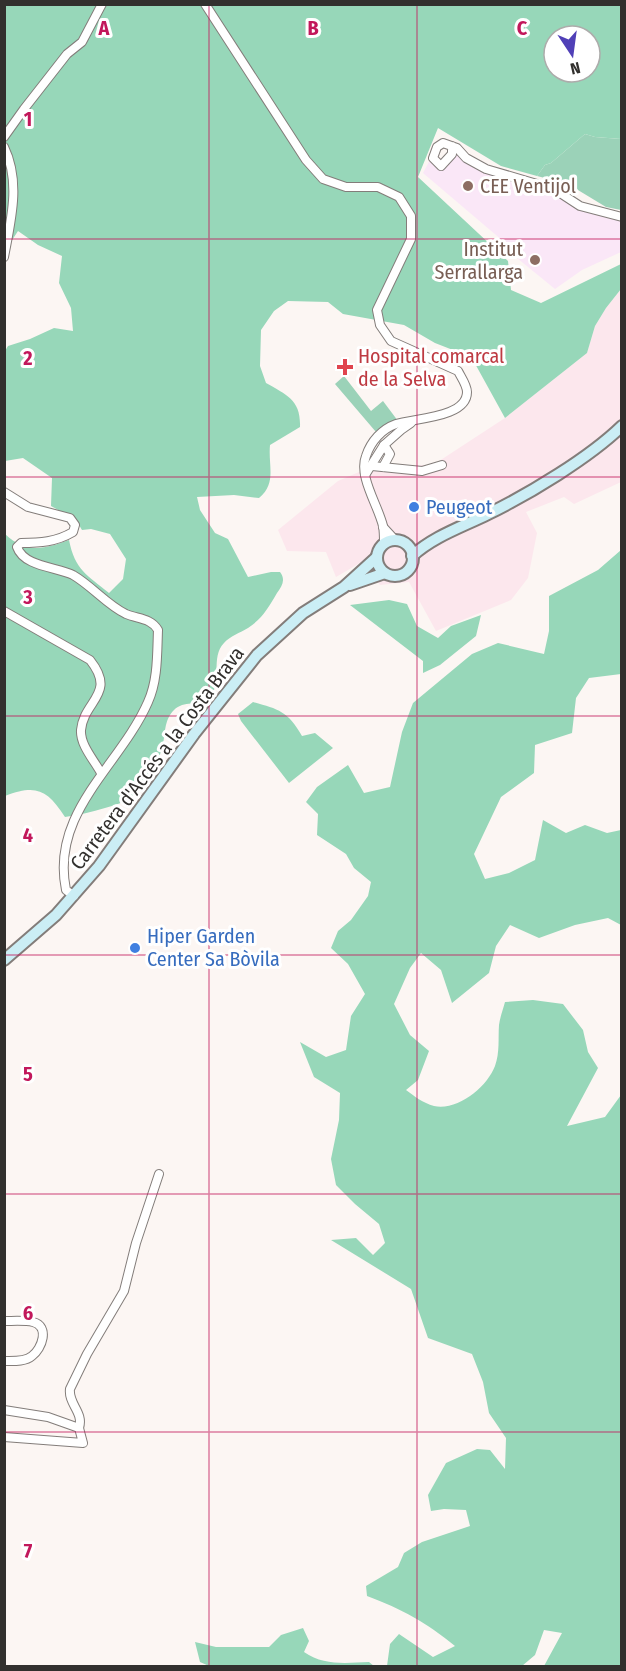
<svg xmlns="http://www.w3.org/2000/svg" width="626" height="1671" viewBox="0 0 626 1671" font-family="'Fira Sans Condensed',sans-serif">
<rect width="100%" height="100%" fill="#fcf6f3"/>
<polygon fill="#fce7ed" points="621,289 621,482 574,504 564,497 526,512 537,533 528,578 511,600 436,631 409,582 380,585 365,560 336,577 326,552 287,551 278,530 338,481 359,472 402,465 433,465 505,418 587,353 595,326 606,308"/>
<polygon fill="#fae7f7" points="457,150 485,171 553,191 582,211 621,221 621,252 582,270 555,289 501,245 503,241 423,173 431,158 444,168"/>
<g fill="#9bd2b8">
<polygon points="585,134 595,137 621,139 621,210 606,207 568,184 537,176 545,165 551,163"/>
<polygon points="344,376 371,411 383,401 398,421 380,428 376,432 335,384"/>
</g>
<g fill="#97d7b9" fill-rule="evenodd">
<path d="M 5,5 L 621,5 L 621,139 L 595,137 L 585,134 L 551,163 L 545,165 L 537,176 L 501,166 L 438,128 L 418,177 L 508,261 L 511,290 L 541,303 L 621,264 L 621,289 L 606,308 L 595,326 L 587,353 L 505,418 L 473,360 L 458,352 L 435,343 L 404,325 L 343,314 L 328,302 L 288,301 L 274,311 L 261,330 L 260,366 L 266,383 C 287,395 301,400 300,427 L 270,445 C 268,466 277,483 259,498 L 234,495 L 197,497 L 200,510 L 215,533 L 228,539 L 248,577 L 271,572 L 280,572 C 286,580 282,586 277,593 C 268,608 263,618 248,628 C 240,633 230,636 224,643 C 210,657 223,682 209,700 C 198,706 184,700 174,710 C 163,721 166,735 162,748 C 161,754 157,760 154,765 C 143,794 134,800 105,808 C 92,812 79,815 65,817 C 47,790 37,784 5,796 L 5,534 C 26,554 45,549 69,540 C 75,570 87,575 109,593 L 123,579 L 126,559 L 110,534 L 91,529 L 82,530 L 76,520 L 51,506 L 52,478 L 23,458 L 5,461 L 5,351 L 8,346 L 30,339 L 54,328 L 73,331 L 71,308 L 59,283 L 62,256 L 38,245 L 18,231 L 5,251 ZM 554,36 L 590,36 L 590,72 L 554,72 Z"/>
<path d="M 621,550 L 621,674 L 589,678 L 576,698 L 572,733 L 535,745 L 534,773 L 501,797 L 474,854 L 485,879 L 509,873 L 535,860 L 543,820 L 566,833 L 585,825 L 607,833 L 621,830 L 621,925 L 608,918 L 575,925 L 539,938 L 510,925 L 496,946 L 489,973 L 452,1003 L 441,970 L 421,953 L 410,968 L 394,1004 L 410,1035 L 429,1051 L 418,1080 L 406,1090 C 414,1096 423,1103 434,1106 C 458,1111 487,1087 495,1066 C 500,1052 498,1039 499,1025 C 500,1017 503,1010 505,1002 L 533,1000 L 563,1004 L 583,1030 L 588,1052 L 598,1068 L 567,1126 L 605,1117 L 621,1095 L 621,1666 L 544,1666 L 562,1633 L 544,1630 L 535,1655 L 522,1666 L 387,1666 L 390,1644 L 399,1634 L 433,1657 L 455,1646 C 427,1623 402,1609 367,1596 L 366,1586 L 398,1567 L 404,1553 L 422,1542 L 470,1526 L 466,1510 L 444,1509 L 431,1511 L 428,1495 L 446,1463 L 477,1449 L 490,1450 L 505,1469 L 506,1438 L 489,1413 L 483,1382 L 472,1354 L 428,1338 L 411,1289 L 331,1240 L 356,1238 L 373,1255 L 385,1243 L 379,1224 L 355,1204 L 336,1185 L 331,1159 L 339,1120 L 340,1093 L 314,1077 L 300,1042 L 326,1057 L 346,1050 L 351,1016 L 365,994 L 348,964 L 331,948 L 338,931 L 351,920 L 368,896 L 371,882 L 354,868 L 346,854 L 317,835 L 318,814 L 306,802 L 317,787 L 348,765 L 364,793 L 390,787 L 402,732 L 413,703 L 472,654 L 498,643 L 544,654 L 549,631 L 549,596 L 598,570 Z"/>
<polygon points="389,600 407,604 417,626 438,638 451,626 481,615 476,636 440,665 423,673 423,661 350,605"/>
<path d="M 253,702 C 278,709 288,711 302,736 L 315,733 L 333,748 L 289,783 L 241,721 L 238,714 Z"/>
<path d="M 303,1628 L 309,1641 L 304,1652 C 324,1666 346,1663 369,1662 L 374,1666 L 209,1666 L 200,1662 L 195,1642 L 216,1647 L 269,1647 L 281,1635 Z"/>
</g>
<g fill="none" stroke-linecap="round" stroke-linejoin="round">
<g stroke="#837d7a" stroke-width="10">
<g id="minor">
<path d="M 205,4 L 306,160 L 323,179 L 346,187 L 378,187 L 399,197 L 411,216 L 411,239 L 377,310 L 380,325 L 391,341 L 458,371 C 461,377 467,385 467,392 C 467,418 414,418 396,424 C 382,429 371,441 366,456 C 358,476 378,505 383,526 C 384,531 384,538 384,544"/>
<polyline points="4,137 24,109 67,54 82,42 102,4"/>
<polyline points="452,146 452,154 441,166 433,158 437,147 443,143 457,148 466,158 486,169 554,189 580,206 622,217"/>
<path d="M 4,147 C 21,182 11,220 4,257"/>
<polyline points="372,466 422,471 442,465"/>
<polyline points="383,467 390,454 384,445"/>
<polyline points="365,475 384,445 401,430 411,423"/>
<path d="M 4,492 L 28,507 L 70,518 L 75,525 L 73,532 C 56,542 40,543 21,543 L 17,547 C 24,567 57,567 73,575 C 92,586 107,605 126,614 C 138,619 151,618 158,630 C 157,654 158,680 148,702 C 120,766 50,812 66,890 L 74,896"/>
<polyline points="383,527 395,540"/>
<path d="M 4,611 L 90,660 C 117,694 84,700 81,730 C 80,745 94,760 101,773"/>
<path d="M 4,1321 C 13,1321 25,1320 33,1322 C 50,1326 42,1349 32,1356 C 25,1362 13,1361 4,1361"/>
<polyline points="4,1410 48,1417 79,1428 83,1443 4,1437"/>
<path d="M 79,1428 C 84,1412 68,1404 70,1389 L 87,1354 L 124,1291 L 136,1243 L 159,1174"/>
</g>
</g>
<g stroke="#837d7a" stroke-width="14">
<g id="secondary">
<circle cx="395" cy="558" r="18"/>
<path d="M 412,556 C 434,536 462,527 488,514 C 529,494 589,458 622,426"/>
<polyline points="350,585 385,573"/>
<polyline points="4,960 56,915 99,866 194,734 257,655 303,613 344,587 377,557"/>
</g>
</g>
<use href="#minor" stroke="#fff" stroke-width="8"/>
<use href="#secondary" stroke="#cbeef5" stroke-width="10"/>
</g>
<path fill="none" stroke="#c2185b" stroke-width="1.5" stroke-opacity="0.55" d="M 209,4 L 209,1666M 417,4 L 417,1666M 4,239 L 622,239M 4,477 L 622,477M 4,716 L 622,716M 4,955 L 622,955M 4,1194 L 622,1194M 4,1432 L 622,1432"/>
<g fill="#8d6e63" stroke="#fff" stroke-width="2">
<circle cx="468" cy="186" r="6"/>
<circle cx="535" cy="260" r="6"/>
</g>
<path fill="#e0444e" stroke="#fff" stroke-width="2" d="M342 358h6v6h6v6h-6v6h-6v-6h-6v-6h6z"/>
<g fill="#3f7fe0" stroke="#fff" stroke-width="2">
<circle cx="414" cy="507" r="6"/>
<circle cx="135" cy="948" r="6"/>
</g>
<g text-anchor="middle" stroke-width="6" stroke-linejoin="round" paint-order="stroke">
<g font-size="20" fill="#785e54" stroke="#fff" text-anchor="start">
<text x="480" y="193">CEE Ventijol</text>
<text x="523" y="256" text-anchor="end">Institut<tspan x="523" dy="23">Serrallarga</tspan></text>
</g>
<g font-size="20" fill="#be3a42" stroke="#fff" text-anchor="start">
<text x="358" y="363">Hospital comarcal<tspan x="358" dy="23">de la Selva</tspan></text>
</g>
<g font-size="20" fill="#366cbe" stroke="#fff" text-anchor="start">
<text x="426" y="514">Peugeot</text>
<text x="147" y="943">Hiper Garden<tspan x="147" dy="23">Center Sa Bòvila</tspan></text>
</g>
<g font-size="20" fill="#32302e" stroke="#fff">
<text transform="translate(157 758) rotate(-53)" y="7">Carretera d'Accés a la Costa Brava</text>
</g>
</g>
<g font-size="20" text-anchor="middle" font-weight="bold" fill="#c2185b" stroke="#fff" stroke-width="6" stroke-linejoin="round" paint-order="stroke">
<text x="104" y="35">A</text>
<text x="313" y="35">B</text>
<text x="522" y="35">C</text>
<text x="28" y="126">1</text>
<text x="28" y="365">2</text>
<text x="28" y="604">3</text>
<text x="28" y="842">4</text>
<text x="28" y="1081">5</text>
<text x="28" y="1320">6</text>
<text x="28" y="1558">7</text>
</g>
<rect width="626" height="1671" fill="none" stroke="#32302e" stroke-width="12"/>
<g transform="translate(572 54) rotate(167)"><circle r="28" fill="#ffffff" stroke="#adacab" stroke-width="1.5"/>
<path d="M0-4.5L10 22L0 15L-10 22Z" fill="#5040b7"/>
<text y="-9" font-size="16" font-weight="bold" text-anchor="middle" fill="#32302e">N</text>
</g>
</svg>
